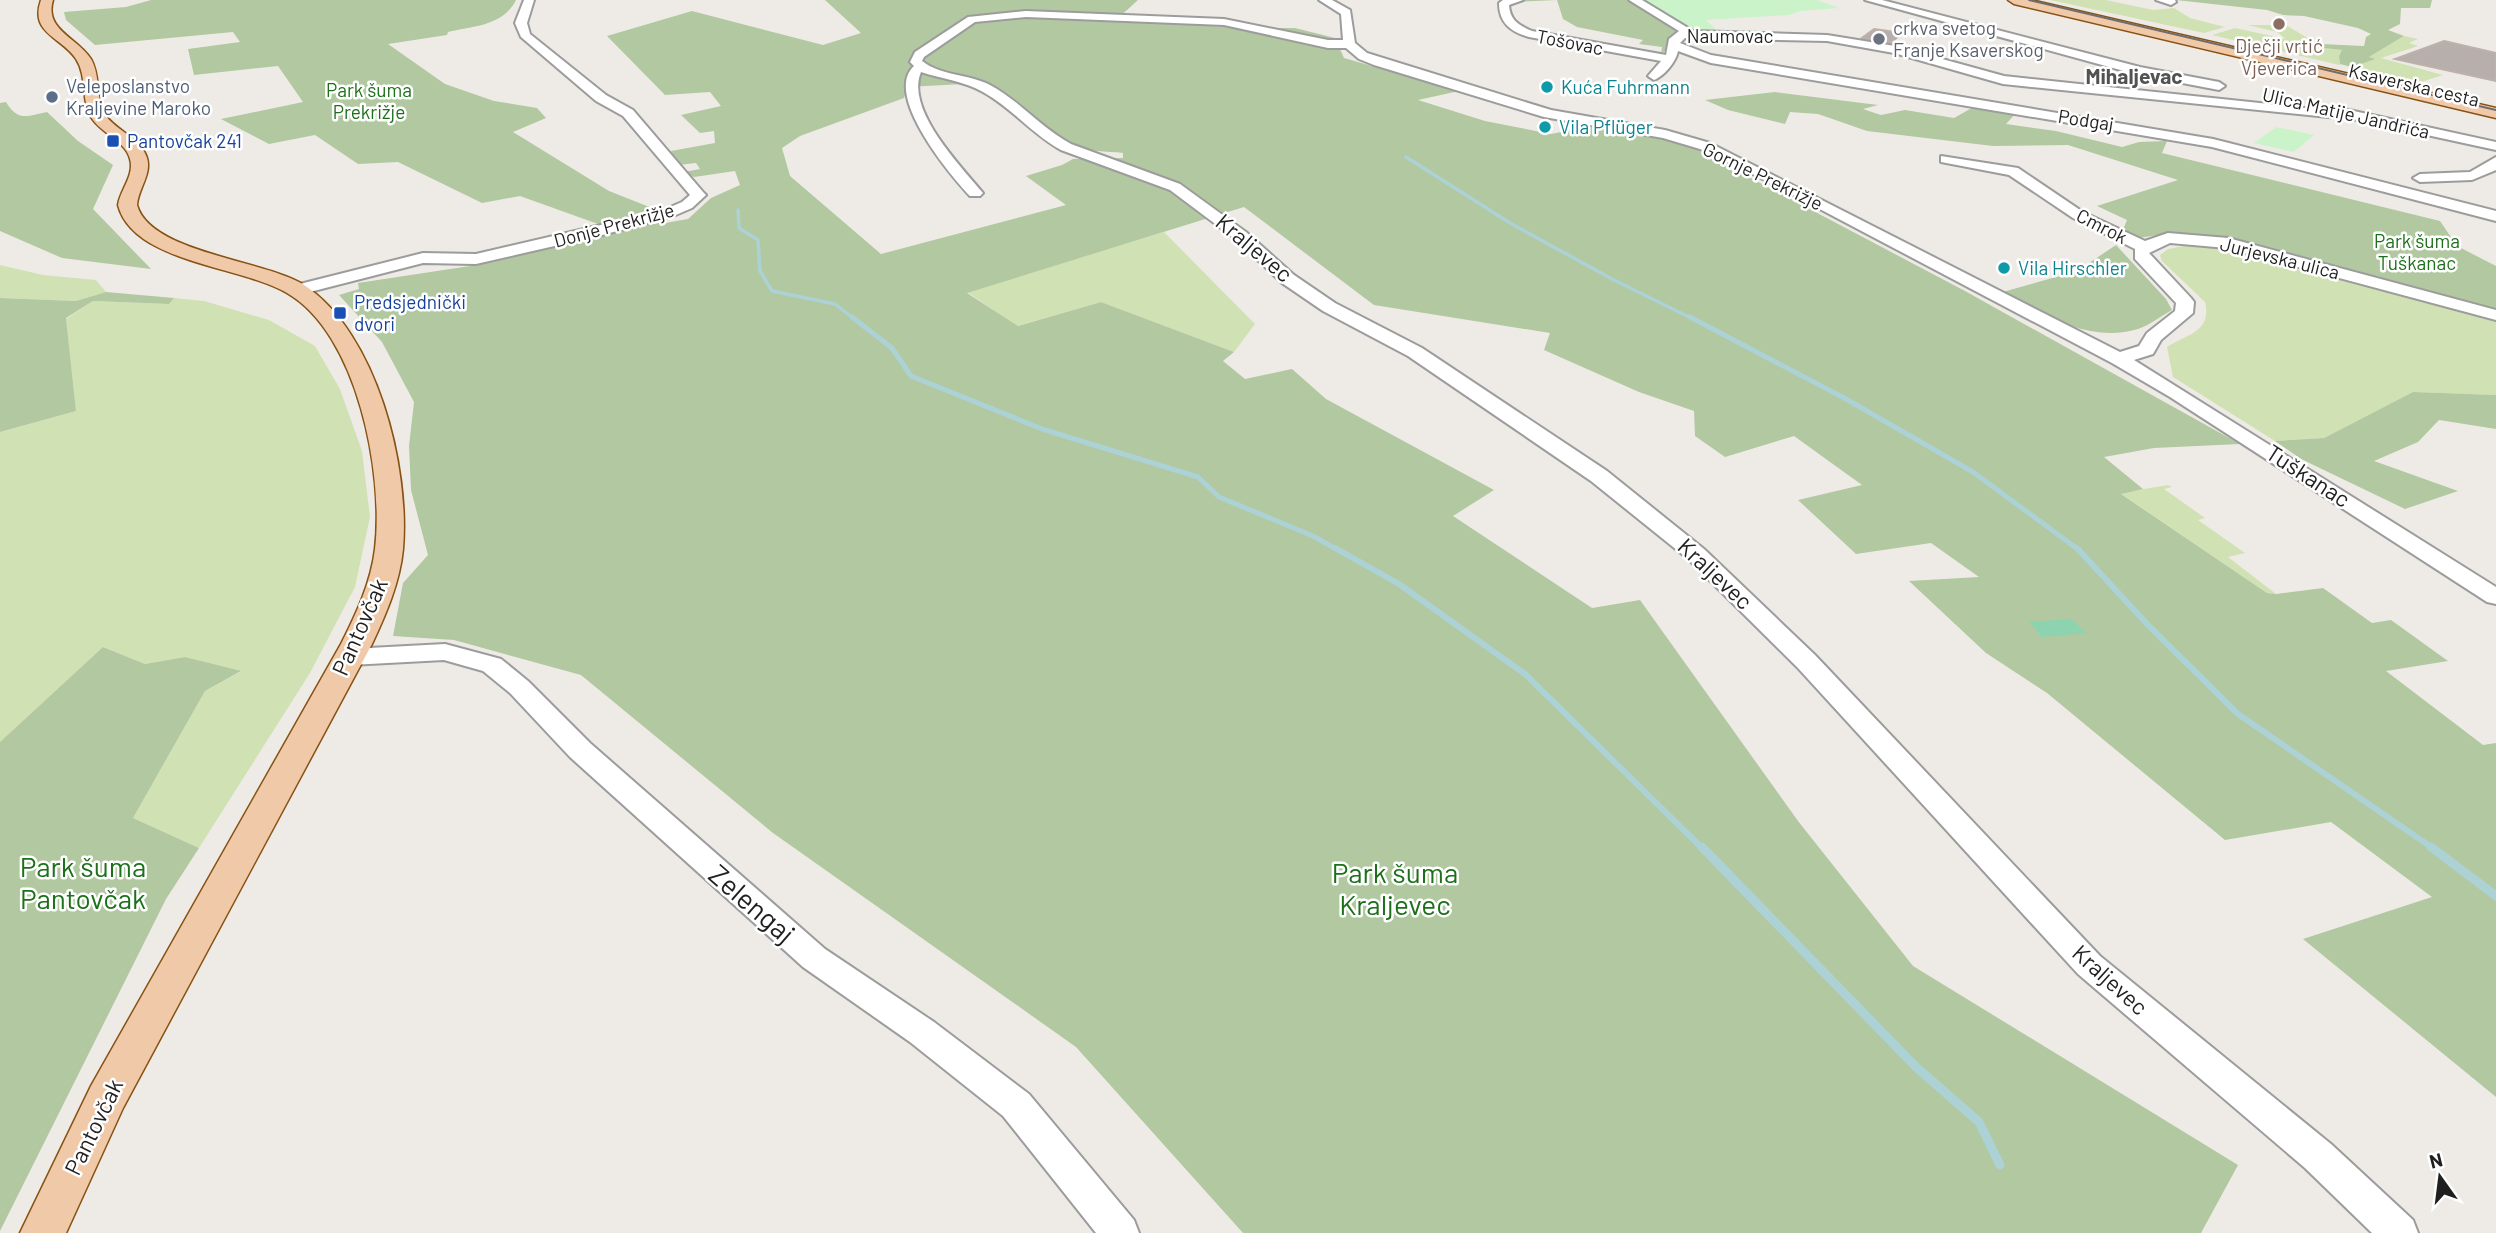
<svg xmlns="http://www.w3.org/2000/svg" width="2496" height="1233" viewBox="0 0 2496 1233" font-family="Barlow,sans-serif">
<rect width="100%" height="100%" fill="#eeebe6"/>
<g fill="#d0e2b3">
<polygon points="2050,0 2106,0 2153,10 2174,8 2190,18 2225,27 2204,33"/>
<polygon points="2248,25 2286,25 2324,48 2342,50 2339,56 2340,65 2351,68 2404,36 2418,39 2409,43 2418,46 2381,58 2443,75 2421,82 2355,68 2385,76 2382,75 2212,35 2235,28 2286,39 2277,32"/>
<polygon points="1164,232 1255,324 1234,352 1101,302 1017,326 967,292"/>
<path d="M 2195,244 L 2245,252 L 2496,322 L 2496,395 L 2413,392 L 2324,438 L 2275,441 L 2173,377 L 2167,347 C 2187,334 2212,332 2205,302 L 2162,261 L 2160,255 L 2168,249 Z"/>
<polygon points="0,265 43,275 96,280 106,292 76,301 0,298"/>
<polygon points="174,298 204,301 269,320 315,346 340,389 362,451 370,517 355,587 310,673 199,848 133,818 205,691 240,672 185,657 145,664 103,647 0,742 0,432 76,411 66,319 93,301 169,304"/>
<polygon points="2168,485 2172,487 2164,489 2205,518 2198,520 2245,553 2228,557 2276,594 2267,593 2120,493"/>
</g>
<g fill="#b1c8a0" fill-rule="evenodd">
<path d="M 151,0 L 516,0 C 503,26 474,26 448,32 L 447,35 L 388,44 L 445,84 L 494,101 L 537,108 L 546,118 L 513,132 L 609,191 L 657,210 L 598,224 L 520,196 L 482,203 L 398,162 L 358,164 L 315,135 L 269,144 L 221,119 L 303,102 L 278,66 L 194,75 L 188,49 L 240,42 L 233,32 L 95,45 L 66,20 L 64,12 L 126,7 Z"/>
<path d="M 825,0 L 1138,0 L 1116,20 L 1244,28 L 1295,28 L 1335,38 L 1344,58 L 1459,91 L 1418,100 L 1485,121 L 1551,134 L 1586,127 L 1625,130 L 1659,136 L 1694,148 L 1965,291 L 2240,444 L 2154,448 L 2104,457 L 2143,489 L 2121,494 L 2267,593 L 2276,594 L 2323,588 L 2372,623 L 2391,620 L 2448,661 L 2386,671 L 2483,745 L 2496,743 L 2496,1097 L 2303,939 L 2432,897 L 2331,822 L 2225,840 L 2047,693 L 1986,653 L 1909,581 L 1979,577 L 1931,543 L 1856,554 L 1798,500 L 1862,485 L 1794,436 L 1725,457 L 1695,436 L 1694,411 L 1639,392 L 1544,350 L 1550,333 L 1374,305 L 1244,207 L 967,293 L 1018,326 L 1101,302 L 1234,352 L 1223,361 L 1245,379 L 1292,369 L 1326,399 L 1494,490 L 1453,516 L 1592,608 L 1640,600 L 1798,821 L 1913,966 L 2238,1165 L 2201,1233 L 1243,1233 L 1076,1047 L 773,833 L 581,675 L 454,640 L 393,636 L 403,583 L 428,555 L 411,490 L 409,446 L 414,402 L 382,342 L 339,295 L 359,289 L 358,283 L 470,266 L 660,219 L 665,223 L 688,219 L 711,198 L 740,185 L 735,171 L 694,177 L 684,172 L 700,169 L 696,163 L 678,165 L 671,151 L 715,143 L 714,131 L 700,133 L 681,115 L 721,106 L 710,92 L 665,95 L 607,36 L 692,11 L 823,45 L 861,33 ZM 982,83 C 1015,99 1040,130 1073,145 C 1087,152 1107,151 1123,153 L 1123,158 L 1073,159 L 1062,165 L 1026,176 L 1066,205 L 881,254 L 790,176 L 782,148 L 800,136 L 904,98 L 907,87 Z"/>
<polygon points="1520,0 1626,0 1679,30 1673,34 1667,49 1661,54 1662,47 1639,44 1643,40 1577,27 1563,19 1557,0 1516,2"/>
<polygon points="2176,0 2432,0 2430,8 2401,8 2400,24 2388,30 2404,36 2369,57 2375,59 2352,67 2340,64 2339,56 2342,50 2324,48 2321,44 2364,46 2366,37 2371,34 2358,28 2304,16 2283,15 2267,10"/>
<polygon points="1775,92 1878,105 1863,109 1881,115 1905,110 1954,118 1977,105 2017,112 2006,124 2056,131 2122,147 2139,142 2167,141 2162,153 2440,221 2457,246 2496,266 2496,310 2261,245 2210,235 2170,233 2139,238 2122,232 2127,220 2097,206 2178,180 2068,145 1993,146 1867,131 1818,114 1790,112 1785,124 1728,110 1705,100"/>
<path d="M 6,102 C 18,122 27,116 47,112 L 78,141 L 113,165 L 93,209 L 151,269 L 62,258 L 0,231 L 0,103 Z"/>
<path d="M 2116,245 L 2166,299 L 2172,310 C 2161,316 2150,325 2138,329 C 2088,344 2043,313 1999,293 L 2077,271 Z"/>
<polygon points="106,292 174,298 169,304 93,301 66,318 76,411 0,432 0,298 76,301"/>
<polygon points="2413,392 2496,395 2496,429 2439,420 2418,442 2374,461 2458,491 2405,509 2301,459 2275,441 2324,438"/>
<polygon points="103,647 145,664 185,657 241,671 205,691 133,818 199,848 166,899 0,1231 0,742"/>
</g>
<g fill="#cbf3c9">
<polygon points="1643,0 1817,0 1839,8 1801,11 1789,15 1706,20 1721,34 1699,32"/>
<polygon points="2276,127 2314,135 2294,152 2254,143"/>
</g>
<polygon fill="#8ed3b0" points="2072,619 2086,633 2042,637 2029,622"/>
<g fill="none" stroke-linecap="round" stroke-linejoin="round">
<g stroke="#acd2d6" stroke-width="3.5">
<polyline points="1406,157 1510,223 1612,279 1693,319"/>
<polyline points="738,210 739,228 758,240 760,271 772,291 835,304 854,319"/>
</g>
<g stroke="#acd2d6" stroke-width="5">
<polyline points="852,317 892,348 911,376 1042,429 1198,477 1219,497 1313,536 1338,550"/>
<polyline points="1690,317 1846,399 1973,472 2079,550"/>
</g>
<g stroke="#acd2d6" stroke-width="6">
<polyline points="1335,548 1399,584 1525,674 1703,849"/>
<polyline points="2077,548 2147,624 2238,714 2434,849"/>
</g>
<g stroke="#acd2d6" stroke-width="9">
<polyline points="1702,847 1916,1067 1979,1122 2000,1165"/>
<polyline points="2431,847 2496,896"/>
</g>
</g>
<g fill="#b7afac" stroke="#beb1aa" stroke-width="2">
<polygon points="1874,29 1902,33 1891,43 1862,38"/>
<polygon points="2444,41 2496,53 2496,81 2395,59"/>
</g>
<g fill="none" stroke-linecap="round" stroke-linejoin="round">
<g stroke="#9c9c9c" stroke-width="4">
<g id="minor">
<polygon points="524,0 534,0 527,23 530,34 606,95 633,110 703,192 706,195 692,208 671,217 598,236 476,264 423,263 298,295 292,294 289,290 292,286 423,253 476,254 661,211 682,202 690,195 623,116 596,101 521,37 515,23"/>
<path d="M 1319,0 L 1332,0 L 1350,10 L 1355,43 L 1367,53 L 1551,110 L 1665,130 L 1710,143 L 2120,352 L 2139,346 L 2147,333 L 2175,311 L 2176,303 L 2135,259 L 2135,249 L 2073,218 L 2009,175 L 1941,162 L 1941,156 L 2018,168 L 2083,212 L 2145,241 L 2168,233 L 2228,238 L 2496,310 L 2496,320 L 2227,248 L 2170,243 L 2149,253 L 2191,298 L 2194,302 L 2193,313 L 2161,340 L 2153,354 L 2134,360 L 2496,587 L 2496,604 L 2487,602 L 2170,397 L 2112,363 L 1759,177 L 1700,149 L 1663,138 L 1544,117 L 1374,65 L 1359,59 L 1346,48 L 1328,48 L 1224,25 L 1026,17 L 975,22 L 924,57 L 922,61 C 941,76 969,74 990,85 C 1020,101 1041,128 1071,144 L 1180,184 L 1246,232 L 1294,275 L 1335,303 L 1422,348 L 1607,471 L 1704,549 L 1815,655 L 2100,956 L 2331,1144 L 2413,1220 L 2418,1233 L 2372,1233 L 2305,1168 L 2078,974 L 1797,667 L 1688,559 L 1591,481 L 1408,356 L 1323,311 L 1282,283 L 1234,238 L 1170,190 L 1061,150 C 1032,134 1012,108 983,92 C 964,81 942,79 921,72 C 905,110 961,166 983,193 L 980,196 L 970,196 C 949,174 883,94 914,66 L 910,62 L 915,52 L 968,17 L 1026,11 L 1224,19 L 1328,40 L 1343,40 L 1341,14 Z"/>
<path d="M 1503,0 L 1523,0 L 1509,5 C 1510,20 1518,25 1532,31 L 1666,55 L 1669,39 L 1679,31 L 1629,0 L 1642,0 L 1693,31 L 1827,35 L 1895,46 L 2004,76 L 2334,111 L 2340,108 L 2496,142 L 2496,150 L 2358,120 L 2003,84 L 1894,53 L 1827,41 L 1685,38 L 1680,43 L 1711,55 L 2213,139 L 2496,211 L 2496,221 L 2212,147 L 1711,63 L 1678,51 C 1676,62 1664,76 1654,80 L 1648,76 L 1661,61 L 1529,37 C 1511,32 1499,23 1499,3 Z"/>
<polygon points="1865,0 1882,0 2140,67 2219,82 2225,86 2219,90 2135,74"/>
<polygon points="2156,0 2175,0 2176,2 2171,5"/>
<polygon points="2496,157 2496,170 2472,180 2420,182 2413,178 2420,174 2470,172"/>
<polygon points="445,644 501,659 528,681 590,743 825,949 934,1022 1029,1094 1134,1220 1139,1233 1096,1233 1003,1116 910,1042 803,967 570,757 510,693 483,671 444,660 350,665 341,663 337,657 341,651 350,649"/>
</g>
</g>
<g stroke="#875213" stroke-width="3">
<g id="major">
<path d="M 41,0 L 53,0 C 44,30 77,37 91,59 C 101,76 95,99 106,116 C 118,132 141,138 147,158 C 152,174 138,189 137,205 C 150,253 265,260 304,285 C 377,333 410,467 403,549 C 400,582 386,614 372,644 L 123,1108 L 66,1233 L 20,1233 L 91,1086 L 341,644 C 356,614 371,583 375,549 C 384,474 358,334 287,293 C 242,266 133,263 118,205 C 120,190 135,175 130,159 C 126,142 103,134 93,120 C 80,102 88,77 76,59 C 62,37 29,34 41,0 Z"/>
<polygon points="2008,0 2031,0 2496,108 2496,118 2014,4"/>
</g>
</g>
<use href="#minor" fill="#fff" fill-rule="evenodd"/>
<use href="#major" fill="#f0c9a9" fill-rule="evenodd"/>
<polyline stroke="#6d6d6d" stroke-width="2" points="2029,0 2496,110"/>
</g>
<circle fill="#8d6e63" stroke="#fff" stroke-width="2.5" cx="2279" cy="24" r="7"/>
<circle fill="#6b7280" stroke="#fff" stroke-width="2.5" cx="1879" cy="39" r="7"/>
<g fill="#0f9aa8" stroke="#fff" stroke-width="2.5">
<circle cx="1547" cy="87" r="7"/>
<circle cx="1545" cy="127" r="7"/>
<circle cx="2004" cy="268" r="7"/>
</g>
<circle fill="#5c6f8a" stroke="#fff" stroke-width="2.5" cx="52" cy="97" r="7"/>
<g fill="#1a4fb4" stroke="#fff" stroke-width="2.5">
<rect x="106" y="134" width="14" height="14" rx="3.5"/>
<rect x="333" y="306" width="14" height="14" rx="3.5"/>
</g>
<g text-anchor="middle" stroke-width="5" stroke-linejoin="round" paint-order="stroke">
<g font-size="19" fill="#5b616d" stroke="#fff" text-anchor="start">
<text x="1893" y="35">crkva svetog<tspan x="1893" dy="22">Franje Ksaverskog</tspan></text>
</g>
<g font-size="19" fill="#1f1f1f" stroke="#fff">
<text x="1730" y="43">Naumovac</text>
<text transform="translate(1570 42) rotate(11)" y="7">Tošovac</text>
<text transform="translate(2414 85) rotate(13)" y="7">Ksaverska cesta</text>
<text transform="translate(2346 113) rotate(13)" y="7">Ulica Matije Jandrića</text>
<text transform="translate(2086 120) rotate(9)" y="7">Podgaj</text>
<text transform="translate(1763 176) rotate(26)" y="7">Gornje Prekrižje</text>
<text transform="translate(614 225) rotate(-15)" y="7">Donje Prekrižje</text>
<text transform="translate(2102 226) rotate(27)" y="7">Cmrok</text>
<text transform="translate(2280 258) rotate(14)" y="7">Jurjevska ulica</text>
</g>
<g font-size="19" fill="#785e54" stroke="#fff">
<text x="2279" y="53">Dječji vrtić<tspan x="2279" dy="22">Vjeverica</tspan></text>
</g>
<g font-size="19" fill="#4e5e75" stroke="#fff" text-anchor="start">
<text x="66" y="93">Veleposlanstvo<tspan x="66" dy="22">Kraljevine Maroko</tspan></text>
</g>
<g font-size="19" fill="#0d838f" stroke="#fff" text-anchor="start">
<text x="1561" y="94">Kuća Fuhrmann</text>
<text x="1559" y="134">Vila Pflüger</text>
<text x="2018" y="275">Vila Hirschler</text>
</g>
<g font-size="19" fill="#1d701a" stroke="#fff">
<text x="369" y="97">Park šuma<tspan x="369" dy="22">Prekrižje</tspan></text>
<text x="2417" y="248">Park šuma<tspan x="2417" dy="22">Tuškanac</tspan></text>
</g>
<g font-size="19" fill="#164399" stroke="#fff" text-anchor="start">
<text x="127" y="148">Pantovčak 241</text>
<text x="354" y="309">Predsjednički<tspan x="354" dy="22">dvori</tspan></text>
</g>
<g font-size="21" font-weight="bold" fill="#525252" stroke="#fff">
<text x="2134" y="84">Mihaljevac</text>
</g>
<g font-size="23" fill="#1f1f1f" stroke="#fff">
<text transform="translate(1254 248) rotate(40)" y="8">Kraljevec</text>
<text transform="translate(2308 476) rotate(33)" y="8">Tuškanac</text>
<text transform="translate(1715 574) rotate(43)" y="8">Kraljevec</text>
<text transform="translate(360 627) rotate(-66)" y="8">Pantovčak</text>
<text transform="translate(2110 980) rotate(42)" y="8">Kraljevec</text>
<text transform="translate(94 1127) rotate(-64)" y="8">Pantovčak</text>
</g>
<g font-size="28" fill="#1d701a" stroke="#fff">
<text x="83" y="877">Park šuma<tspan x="83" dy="32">Pantovčak</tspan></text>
<text x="1395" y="883">Park šuma<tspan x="1395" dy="32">Kraljevec</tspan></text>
</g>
<g font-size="28" fill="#1f1f1f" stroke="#fff">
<text transform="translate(752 904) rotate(41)" y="10">Zelengaj</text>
</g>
</g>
<g transform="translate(2440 1177) rotate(346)" stroke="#ffffff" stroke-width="5" paint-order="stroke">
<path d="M0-5L12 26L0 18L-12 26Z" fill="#1f1f1f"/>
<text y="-10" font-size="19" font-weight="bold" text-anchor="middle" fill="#1f1f1f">N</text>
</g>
</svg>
